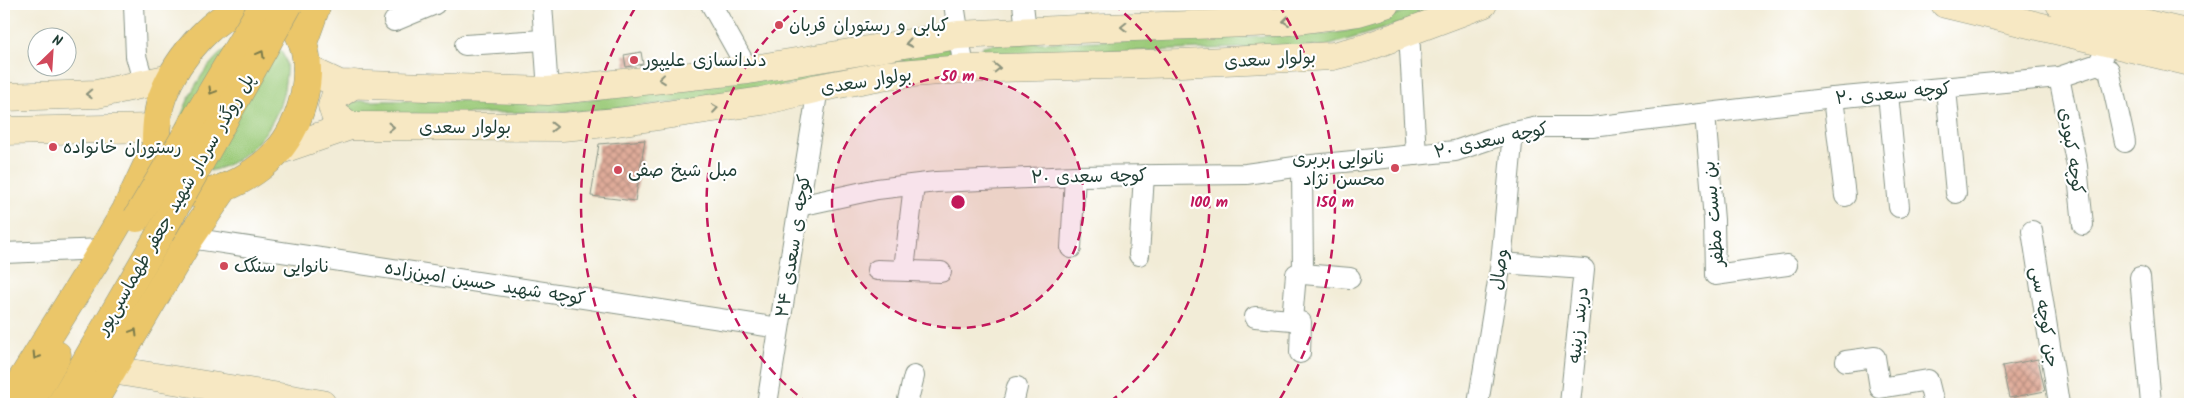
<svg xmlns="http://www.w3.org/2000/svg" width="2194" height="408" viewBox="0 0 2194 408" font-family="Kalam,'Playpen Sans Arabic',sans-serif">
<defs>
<pattern id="building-cross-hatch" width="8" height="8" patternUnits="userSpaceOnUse" patternTransform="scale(1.25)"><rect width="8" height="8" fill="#dfab99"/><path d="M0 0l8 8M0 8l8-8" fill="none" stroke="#b48c7e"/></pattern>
</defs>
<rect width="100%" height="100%" fill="#fff"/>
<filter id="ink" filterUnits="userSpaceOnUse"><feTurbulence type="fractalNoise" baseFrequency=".02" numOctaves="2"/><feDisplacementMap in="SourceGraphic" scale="10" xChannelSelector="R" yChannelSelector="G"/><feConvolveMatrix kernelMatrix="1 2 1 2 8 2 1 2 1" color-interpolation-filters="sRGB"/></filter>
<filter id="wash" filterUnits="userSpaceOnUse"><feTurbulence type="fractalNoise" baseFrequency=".0096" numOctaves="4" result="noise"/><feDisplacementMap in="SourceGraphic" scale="20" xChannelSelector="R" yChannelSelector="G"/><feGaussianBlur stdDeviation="1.12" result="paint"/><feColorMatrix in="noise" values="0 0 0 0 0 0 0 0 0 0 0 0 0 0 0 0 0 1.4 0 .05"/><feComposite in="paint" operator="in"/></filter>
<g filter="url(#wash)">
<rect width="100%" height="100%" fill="#f2ecd7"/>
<g fill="#9ccb7a" stroke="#5e8457">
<polygon points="1427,4 1454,4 1402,23 1327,46 981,55 980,51 983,46 993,44 1327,34 1347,31"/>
<path d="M 277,46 C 288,59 287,66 285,82 C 281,122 250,162 210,171 L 177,129 C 186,100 200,71 223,51 Z"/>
<polygon points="949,47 955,56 702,100 586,111 359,116 348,112 347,105 354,101 583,100"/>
</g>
<g id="blocks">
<g fill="url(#building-cross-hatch)">
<polygon points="641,52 643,64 626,67 624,55"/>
<polygon points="645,140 635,201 591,196 599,144"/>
<polygon points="2038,359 2045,391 2009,398 2002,366"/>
</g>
</g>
</g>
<g filter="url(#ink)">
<use href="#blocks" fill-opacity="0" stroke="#889486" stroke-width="1"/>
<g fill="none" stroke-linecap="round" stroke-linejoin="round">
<g stroke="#889486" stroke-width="22">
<g id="street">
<polyline points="134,4 136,56 144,84"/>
<polyline points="542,4 548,91"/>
<polyline points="711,4 748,70"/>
<polyline points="954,4 964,69"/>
<polyline points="1023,4 1026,31"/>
<polyline points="394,21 435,4"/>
<polyline points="1409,32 1416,155"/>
<polyline points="465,45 543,40"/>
<polyline points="2098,64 2109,70 2125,142"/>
<polyline points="2059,77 2077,166 2083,225"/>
<polyline points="1946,89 1956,193"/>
<polyline points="1888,94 1899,207"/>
<polyline points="1833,98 1845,196"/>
<polyline points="1705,114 1714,220 1715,275 1787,265"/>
<polyline points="799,206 877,189 936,182 1075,176 1246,174 1302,166 1455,151 1505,134 1538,127 1592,127 1833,98 2059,77 2098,64 2110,42"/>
<polyline points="2032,231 2059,404"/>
<polyline points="190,238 779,328"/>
<polyline points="1071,248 1075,176"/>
<polyline points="4,253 103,249"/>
<polyline points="1139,255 1144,175"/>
<polyline points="1501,263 1584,269 1570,404"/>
<polyline points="904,269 914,185"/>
<polyline points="877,270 941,272"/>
<polyline points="1303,274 1350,278"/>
<polyline points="2140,277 2151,404"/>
<polyline points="1255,317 1292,320"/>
<polyline points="1300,353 1301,322 1292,320 1296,274 1303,274 1302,166"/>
<polyline points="1846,361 1875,357 1880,388 1928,380 1934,404"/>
<polyline points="767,404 818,88"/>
<polyline points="907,404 914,376"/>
<polyline points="1013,404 1017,387"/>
<polyline points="1478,404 1501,263 1513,132"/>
</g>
</g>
<g stroke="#889486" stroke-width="29">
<g id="secondary">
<polyline points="1945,4 2190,62"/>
<polyline points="2060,4 2190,34"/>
<polyline points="307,69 339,84 548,91 748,70 958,35 1077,29 1281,22 1358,12 1385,4"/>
<polyline points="4,97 97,94 171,78"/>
<polyline points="350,126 335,115 332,106 335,97 354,84"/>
<polyline points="4,131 156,128"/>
<polyline points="277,151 350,126 562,127 617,122 762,101 818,88 887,75 964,69 1181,63 1333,56 1365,48 1483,4"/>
<polyline points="112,370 322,404"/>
</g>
</g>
<g stroke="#889486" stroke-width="29">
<g id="primary">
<path d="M 258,4 C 218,8 177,58 163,95 C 157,110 156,127 156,143 C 156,159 155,169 167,181 C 197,212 254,177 277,152 C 302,123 317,70 299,34 C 291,19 281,7 263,4"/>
<polyline points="303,43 317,4"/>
<polyline points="8,404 19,384 103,249 126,210 156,146"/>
<polyline points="29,404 57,355"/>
<polyline points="61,404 160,234"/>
<polyline points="92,404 190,238 225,187"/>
</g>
</g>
<use href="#street" stroke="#fff" stroke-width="20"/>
<use href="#secondary" stroke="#f7e8c3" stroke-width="28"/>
<use href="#primary" stroke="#ebc669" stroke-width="28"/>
<g stroke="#889486" stroke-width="29" stroke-linecap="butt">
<g id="primary-bridge">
<polyline points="137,218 264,4"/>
<polyline points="160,234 289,4"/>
</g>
</g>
<use href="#primary-bridge" stroke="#ebc669" stroke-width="28"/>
</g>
<defs><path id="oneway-chevron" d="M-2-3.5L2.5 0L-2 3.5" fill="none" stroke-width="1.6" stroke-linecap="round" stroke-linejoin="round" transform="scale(1.25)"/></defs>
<g stroke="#8b927c">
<use href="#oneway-chevron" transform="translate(1286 21) rotate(173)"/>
<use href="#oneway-chevron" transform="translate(1124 27) rotate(179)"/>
<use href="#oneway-chevron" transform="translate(909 43) rotate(170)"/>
<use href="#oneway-chevron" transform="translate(997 68) rotate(-1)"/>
<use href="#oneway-chevron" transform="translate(662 79) rotate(174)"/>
<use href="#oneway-chevron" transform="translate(89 94) rotate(178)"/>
<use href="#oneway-chevron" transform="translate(715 108) rotate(-8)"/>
<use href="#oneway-chevron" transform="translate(391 127)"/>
<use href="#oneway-chevron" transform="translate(554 127)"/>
</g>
<g stroke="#7b7b4c">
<use href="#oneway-chevron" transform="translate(261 54) rotate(-61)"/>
<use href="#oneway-chevron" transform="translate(212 91) rotate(121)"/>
<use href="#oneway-chevron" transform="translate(134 332) rotate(-59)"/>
<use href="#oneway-chevron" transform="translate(36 356) rotate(122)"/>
</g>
</g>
<circle cx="958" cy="202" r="126" fill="#c2185b" fill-opacity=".12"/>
<g fill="none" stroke="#c2185b" stroke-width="2.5" stroke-dasharray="9 6">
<circle cx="958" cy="202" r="126"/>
<path d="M809 404A251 251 0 0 1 803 4M1113 4A251 251 0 0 1 1107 404"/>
<path d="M638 402A377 377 0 0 1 637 5M1279 5A377 377 0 0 1 1278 402"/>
</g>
<g fill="#d1495b" stroke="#fff" stroke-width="2">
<circle cx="779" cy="25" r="5"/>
<circle cx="634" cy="60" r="5"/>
<circle cx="53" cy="147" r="5"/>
<circle cx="1395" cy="168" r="5"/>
<circle cx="618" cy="170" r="5"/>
<circle cx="224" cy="266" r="5"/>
</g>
<g text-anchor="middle" stroke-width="4.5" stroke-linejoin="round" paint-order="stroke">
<g font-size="18" fill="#1f3d34" stroke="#fff" text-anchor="start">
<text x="789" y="31">کبابی و رستوران قربان</text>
<text x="644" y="66">دندانسازی علیپور</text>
<text x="63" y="153">رستوران خانواده</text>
<text x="1385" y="164" text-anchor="end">نانوایی بربری<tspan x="1385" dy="21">محسن نژاد</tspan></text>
<text x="628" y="176">مبل شیخ صفی</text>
<text x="234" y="272">نانوایی سنگک</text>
</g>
<g font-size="18" fill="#1f3d34" stroke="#fff">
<text transform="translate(1270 59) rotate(-3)" y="6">بولوار سعدی</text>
<text transform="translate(866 81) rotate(-9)" y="6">بولوار سعدی</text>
<text transform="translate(1893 93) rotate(-5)" y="6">کوچه سعدی ۲۰</text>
<text x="465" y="133">بولوار سعدی</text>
<text transform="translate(1491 140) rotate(-12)" y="6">کوچه سعدی ۲۰</text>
<text transform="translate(2072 151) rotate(81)" y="6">کوچه کبودی</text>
<text transform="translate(1089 176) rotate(-1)" y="6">کوچه سعدی ۲۰</text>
<text transform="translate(175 204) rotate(-60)" y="6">پل روگذر سردار شهید جعفر طهماسبی‌پور</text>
<text transform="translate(1713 214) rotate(-95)" y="6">بن بست مظفر</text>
<text transform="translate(793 246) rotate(-81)" y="6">کوچه ی سعدی ۲۴</text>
<text transform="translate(1499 269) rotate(-82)" y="6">وصال</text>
<text transform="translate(485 283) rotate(9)" y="6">کوچه شهید حسین امین‌زاده</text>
<text transform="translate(2045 317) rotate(81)" y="6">جن کوچه سی</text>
<text transform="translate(1578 325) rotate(-84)" y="6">دربند زینبه</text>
</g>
</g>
<circle cx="958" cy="202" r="8" fill="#c2185b" stroke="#fff" stroke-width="2.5"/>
<g font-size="15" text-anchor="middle" font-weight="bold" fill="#c2185b" stroke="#fff" stroke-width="4.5" stroke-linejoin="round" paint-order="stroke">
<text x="958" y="81">50 m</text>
<text x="1209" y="207">100 m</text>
<text x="1335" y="207">150 m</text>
</g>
<rect width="2194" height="408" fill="none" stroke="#fff" stroke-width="20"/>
<g transform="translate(52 52) rotate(25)"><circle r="24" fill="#ffffff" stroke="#a5b1ae"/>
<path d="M0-4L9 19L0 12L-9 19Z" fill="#d1495b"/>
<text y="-8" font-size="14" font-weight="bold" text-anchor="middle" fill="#1f3d34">N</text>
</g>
</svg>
